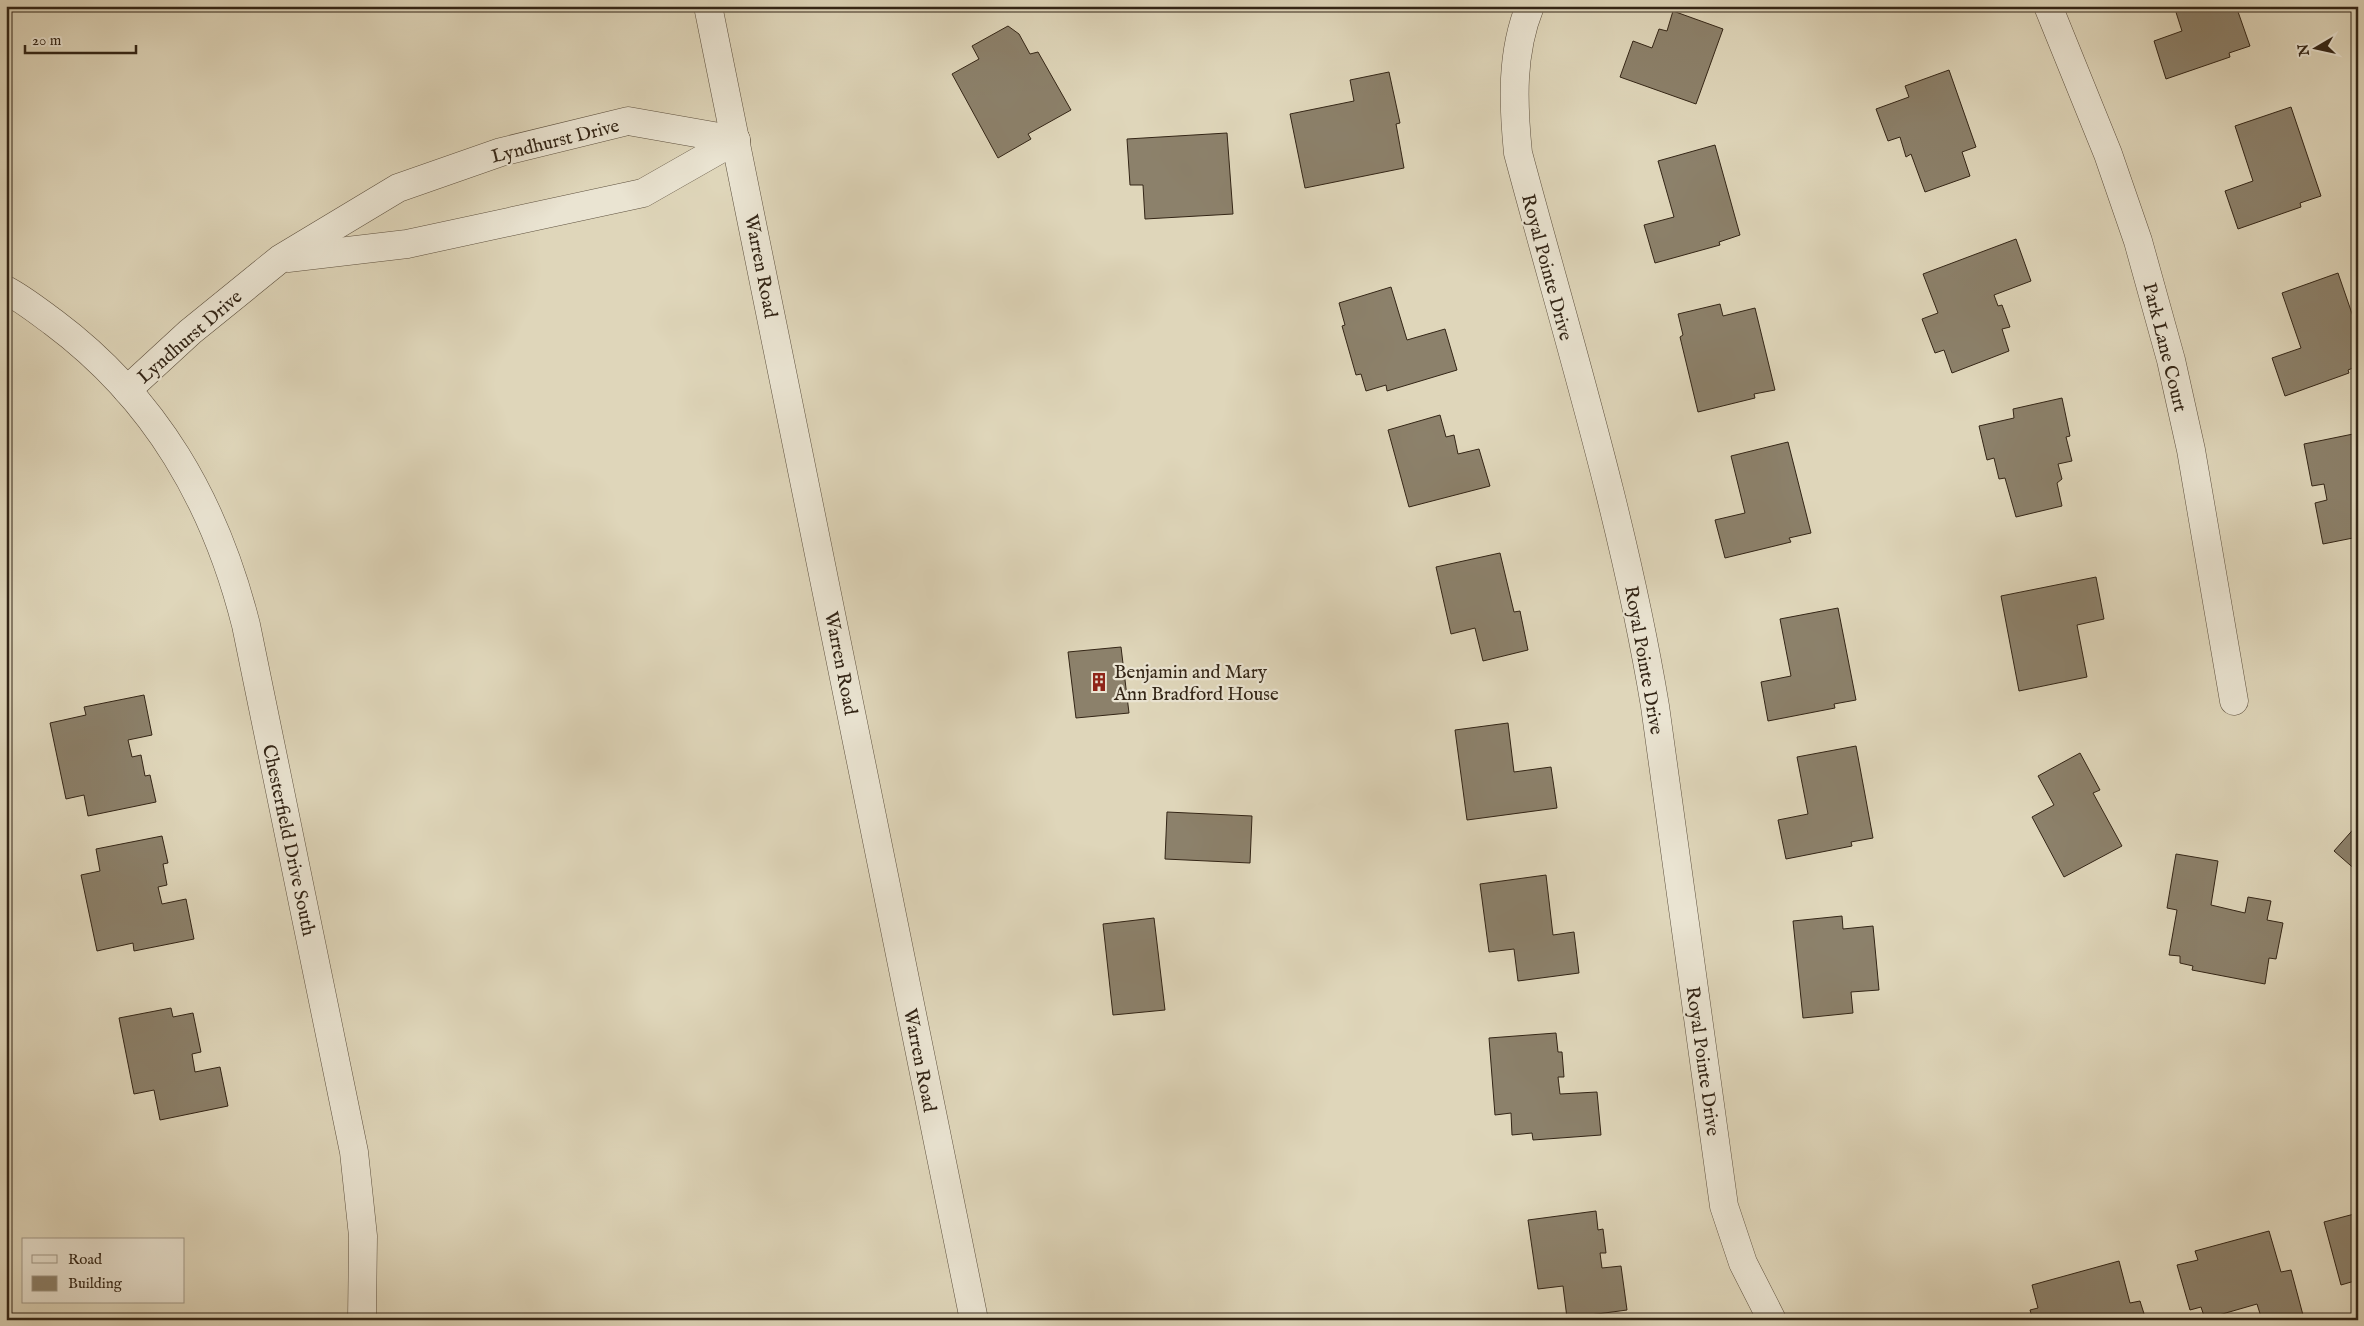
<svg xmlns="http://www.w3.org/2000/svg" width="2364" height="1326" viewBox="0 0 2364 1326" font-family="'IM FELL English',serif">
<rect width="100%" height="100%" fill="#dfd6ba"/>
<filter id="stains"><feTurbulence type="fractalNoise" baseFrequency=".004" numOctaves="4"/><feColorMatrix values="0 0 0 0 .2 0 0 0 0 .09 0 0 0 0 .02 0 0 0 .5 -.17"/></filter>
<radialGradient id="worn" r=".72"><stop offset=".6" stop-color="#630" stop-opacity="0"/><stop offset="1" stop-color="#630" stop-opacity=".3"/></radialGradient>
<g fill="#8c816b" stroke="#332516">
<polygon points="2174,6 2236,6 2250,46 2229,53 2230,57 2166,79 2154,41 2182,31"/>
<polygon points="1673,11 1723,29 1696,104 1620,77 1633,41 1652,48 1659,29 1667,31"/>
<polygon points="1008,26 1019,34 1030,54 1038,52 1071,110 1028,134 1031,139 998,158 952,74 979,59 972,46"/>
<polygon points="1949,70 1976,147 1962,152 1970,176 1925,192 1911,154 1906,157 1900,137 1888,141 1876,109 1909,97 1905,86"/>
<polygon points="1389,72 1400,123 1396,124 1404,168 1305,188 1290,114 1354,101 1350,80"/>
<polygon points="2291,107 2321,196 2300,203 2301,207 2238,229 2225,191 2253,181 2235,126"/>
<polygon points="1227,133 1233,214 1145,219 1143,185 1130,185 1127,139"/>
<polygon points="1715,145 1740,235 1719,242 1720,245 1655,263 1644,225 1674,217 1658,161"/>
<polygon points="2016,239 2031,281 1994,295 1998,306 2002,305 2010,327 2002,329 2009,351 1952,373 1944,350 1935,353 1922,319 1938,313 1923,274"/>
<polygon points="2338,273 2358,331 2358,366 2348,370 2349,373 2285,396 2272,358 2301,348 2282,293"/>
<polygon points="1391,287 1407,340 1445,329 1457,370 1387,391 1386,385 1366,391 1361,374 1356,375 1342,326 1345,325 1339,303"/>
<polygon points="1720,304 1723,316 1755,308 1775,390 1754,394 1755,398 1698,412 1680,337 1683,335 1678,314"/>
<polygon points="2062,398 2070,436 2066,437 2072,461 2058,464 2062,479 2057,483 2062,506 2016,517 2005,478 1999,479 1994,458 1987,460 1979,426 2014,418 2013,409"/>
<polygon points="1440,415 1446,437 1454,435 1458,454 1479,449 1490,486 1409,507 1388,430"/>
<polygon points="2358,433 2358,537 2323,544 2315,503 2327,500 2324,484 2312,486 2304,444"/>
<polygon points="1788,442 1811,533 1789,538 1791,542 1725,558 1715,520 1745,513 1731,456"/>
<polygon points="1500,553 1514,612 1520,611 1528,650 1483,661 1475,628 1451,634 1436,567"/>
<polygon points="2096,577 2104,619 2077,625 2087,677 2019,691 2001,596"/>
<polygon points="1838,608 1856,700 1834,704 1835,708 1768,721 1761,682 1791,676 1780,619"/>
<polygon points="1121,647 1129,713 1076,718 1068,652"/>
<polygon points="144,695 152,735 128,740 132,757 141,755 145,776 150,775 156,802 88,816 84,795 66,799 50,723 86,715 84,707"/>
<polygon points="1508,723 1514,772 1551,767 1557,808 1467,820 1455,730"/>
<polygon points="1856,746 1873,838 1851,842 1852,846 1786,859 1778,820 1808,814 1797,757"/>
<polygon points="2080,753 2100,790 2093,793 2122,846 2064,877 2032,817 2054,805 2038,776"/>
<polygon points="1167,812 1252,816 1250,863 1165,859"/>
<polygon points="2358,824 2358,872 2334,851"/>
<polygon points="162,836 168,863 163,864 167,885 158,887 162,904 186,899 194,939 134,951 133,943 97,951 81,875 100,871 96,849"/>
<polygon points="2176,854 2218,861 2211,905 2245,913 2248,897 2271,901 2267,920 2283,923 2276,959 2269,958 2265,984 2192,970 2193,966 2180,963 2180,956 2169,955 2177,910 2167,908"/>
<polygon points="1546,875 1553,935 1574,932 1579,973 1518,981 1514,949 1489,952 1480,884"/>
<polygon points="1842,916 1843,929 1873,926 1879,990 1851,992 1853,1013 1803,1018 1793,921"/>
<polygon points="1154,918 1165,1010 1113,1015 1103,924"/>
<polygon points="171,1008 173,1017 193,1013 201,1052 192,1054 195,1072 220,1067 228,1106 160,1120 154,1090 134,1094 119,1018"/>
<polygon points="1556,1033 1558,1052 1562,1052 1564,1077 1558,1077 1560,1094 1597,1092 1601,1135 1533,1140 1532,1133 1512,1135 1511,1113 1495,1115 1489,1038"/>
<polygon points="1596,1211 1598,1230 1603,1229 1606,1253 1600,1253 1602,1268 1621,1266 1627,1310 1567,1318 1563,1286 1538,1289 1528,1220"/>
<polygon points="2358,1213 2358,1280 2341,1285 2324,1222"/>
<polygon points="2269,1231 2281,1272 2291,1270 2303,1315 2287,1320 2262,1320 2257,1304 2205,1319 2201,1307 2190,1310 2177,1265 2198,1260 2195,1251"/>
<polygon points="2119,1261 2130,1303 2140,1301 2146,1320 2033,1320 2030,1310 2038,1308 2032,1285"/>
</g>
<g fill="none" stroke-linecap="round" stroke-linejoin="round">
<g stroke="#5e513f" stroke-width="29">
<g id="minor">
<polyline points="708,6 974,1320"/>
<path d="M 1530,6 C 1511,53 1513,103 1518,153 C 1567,336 1624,519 1655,706 L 1724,1206 L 1743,1263 L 1772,1320"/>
<polyline points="2048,6 2108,154 2138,241 2171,360 2191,450 2234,701"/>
<polyline points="288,258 407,244 643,193 736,140"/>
<path d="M 6,290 C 23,299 38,311 53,322 C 156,399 215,502 246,625 L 354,1152 L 363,1236 L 362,1320"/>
<polyline points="127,390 190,332 280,259 398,188 501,152 628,121 736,140"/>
</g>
</g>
<use href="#minor" stroke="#eae4d2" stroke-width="28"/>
</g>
<defs>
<g id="building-bare" transform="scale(1.5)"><path d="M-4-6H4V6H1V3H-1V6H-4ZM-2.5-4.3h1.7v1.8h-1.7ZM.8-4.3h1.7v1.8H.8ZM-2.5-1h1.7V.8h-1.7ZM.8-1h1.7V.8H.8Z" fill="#8f2418" stroke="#eae4d2" stroke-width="2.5" paint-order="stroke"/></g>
</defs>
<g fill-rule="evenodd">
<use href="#building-bare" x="1099" y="682"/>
</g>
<g text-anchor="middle" stroke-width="4.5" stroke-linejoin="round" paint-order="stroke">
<g font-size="19" fill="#332516" stroke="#eae4d2">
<text transform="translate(555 140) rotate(-14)" y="7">Lyndhurst Drive</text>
<text transform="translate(762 266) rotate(79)" y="7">Warren Road</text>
<text transform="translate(1548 267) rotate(75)" y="7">Royal Pointe Drive</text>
<text transform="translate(189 336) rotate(-41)" y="7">Lyndhurst Drive</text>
<text transform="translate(2166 347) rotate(76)" y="7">Park Lane Court</text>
<text transform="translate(1645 660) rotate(80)" y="7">Royal Pointe Drive</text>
<text transform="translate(842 663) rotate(79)" y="7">Warren Road</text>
<text transform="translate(290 840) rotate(78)" y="7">Chesterfield Drive South</text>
<text transform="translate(921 1060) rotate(79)" y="7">Warren Road</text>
<text transform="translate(1704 1061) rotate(82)" y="7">Royal Pointe Drive</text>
</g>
<g font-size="19" fill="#332516" stroke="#eae4d2" text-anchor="start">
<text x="1114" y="678">Benjamin and Mary<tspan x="1114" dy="22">Ann Bradford House</tspan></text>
</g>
</g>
<rect width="2364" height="1326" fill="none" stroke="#dfd6ba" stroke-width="25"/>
<rect x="8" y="8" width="2349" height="1311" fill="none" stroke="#332516" stroke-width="2.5"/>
<rect x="12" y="12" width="2339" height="1301" fill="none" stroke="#332516"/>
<rect x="22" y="1238" width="162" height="65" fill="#eae4d2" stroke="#a19887"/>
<rect x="32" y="1255" width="25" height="8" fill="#eae4d2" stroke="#a19887"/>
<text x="68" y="1264" font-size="15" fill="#332516">Road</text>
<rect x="32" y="1276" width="25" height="15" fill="#8c816b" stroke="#a19887"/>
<text x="68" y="1288" font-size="15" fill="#332516">Building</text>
<g transform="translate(2316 48) rotate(261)" stroke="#eae4d2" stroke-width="4" paint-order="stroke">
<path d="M0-4L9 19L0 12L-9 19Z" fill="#332516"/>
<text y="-8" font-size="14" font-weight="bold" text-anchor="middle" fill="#332516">N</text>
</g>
<path d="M25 45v8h111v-8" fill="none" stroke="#332516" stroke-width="2.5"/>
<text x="32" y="45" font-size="15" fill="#332516" stroke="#eae4d2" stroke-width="4" paint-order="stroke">20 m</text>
<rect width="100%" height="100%" filter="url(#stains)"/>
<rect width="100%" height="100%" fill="url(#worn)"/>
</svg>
